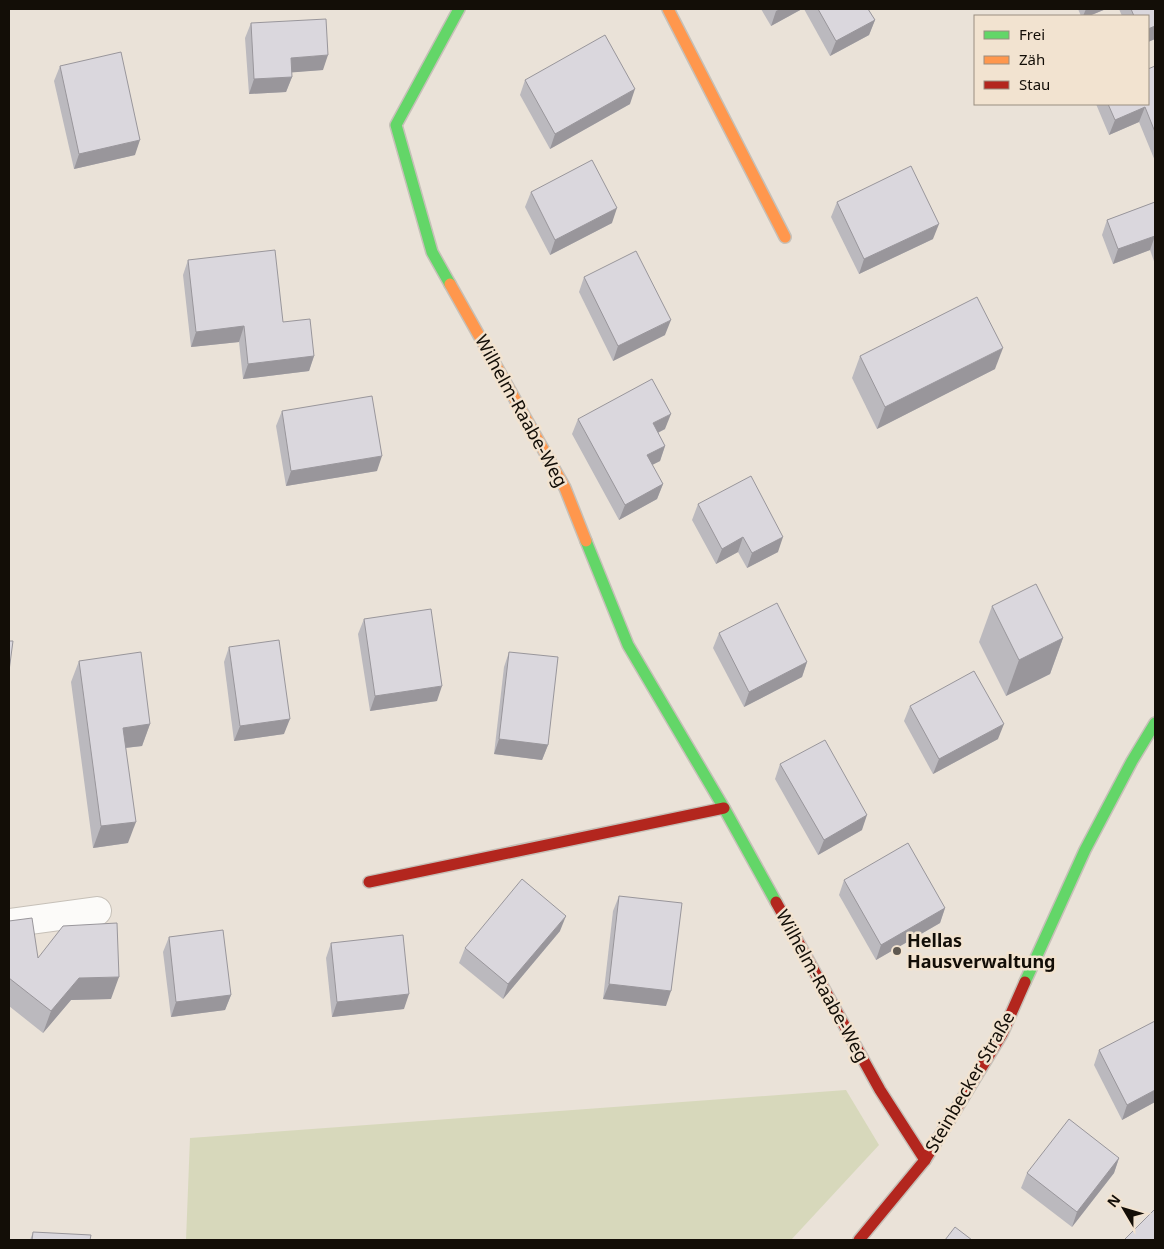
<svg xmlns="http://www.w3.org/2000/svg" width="1164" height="1249" viewBox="0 0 1164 1249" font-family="'Noto Sans',sans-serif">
<rect width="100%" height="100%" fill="#eae2d8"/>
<polygon fill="#d7d8bb" points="846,1090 879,1145 791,1240 186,1240 190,1138"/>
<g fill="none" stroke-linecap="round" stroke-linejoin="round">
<g stroke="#c6c0b8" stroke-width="30">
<polyline id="street" points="9,923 97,911"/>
</g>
<g stroke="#c6c0b8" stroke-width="14">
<g id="fast">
<polyline points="450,284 432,252 396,125 459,9"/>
<polyline points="586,541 628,645 724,808 776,902"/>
<polyline points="1025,982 1085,850 1132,761 1155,723"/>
</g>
</g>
<g stroke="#c6c0b8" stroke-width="14">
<g id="slow">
<polyline points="668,9 785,237"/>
<polyline points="450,284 565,488 586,541"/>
</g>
</g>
<g stroke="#c6c0b8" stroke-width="14">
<g id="jam">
<polyline points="369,882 724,808"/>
<polyline points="776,902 880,1090 925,1160"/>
<polyline points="859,1240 925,1160 1002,1034 1025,982"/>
</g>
</g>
<use href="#street" stroke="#fcfbf9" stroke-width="28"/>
<use href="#fast" stroke="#63d668" stroke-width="11"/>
<use href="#slow" stroke="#ff974d" stroke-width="11"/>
<use href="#jam" stroke="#b3261e" stroke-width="11"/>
</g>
<g fill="#bbb9be">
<polygon points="761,9 802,9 771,26"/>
<polygon points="804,9 868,9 875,20 869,35 830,56"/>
<polygon points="1078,9 1106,9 1089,16 1081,16"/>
<polygon points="1119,9 1155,9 1155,39 1148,42 1148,16 1122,16"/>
<polygon points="251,23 323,70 291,72 292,77 286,92 249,94 245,38"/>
<polygon points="60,66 135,155 74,169 54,81"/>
<polygon points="1155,66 1155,161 1139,122 1109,135 1096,104 1148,104"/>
<polygon points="525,80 630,104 550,149 520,95"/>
<polygon points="531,192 612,223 550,255 525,207"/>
<polygon points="837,202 933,239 859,274 831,217"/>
<polygon points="1155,202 1155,264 1150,250 1113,264 1102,235 1107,220"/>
<polygon points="188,260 283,322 314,356 309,371 243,379 239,342 191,347 183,275"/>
<polygon points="584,277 665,335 613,361 579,292"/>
<polygon points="860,356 995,369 877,429 852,378"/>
<polygon points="282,411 377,471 286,486 276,426"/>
<polygon points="578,419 665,429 658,433 665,446 660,461 652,465 663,484 657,499 619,520 572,434"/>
<polygon points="698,504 778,552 747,568 738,552 716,564 692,520"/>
<polygon points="992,606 1063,638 1050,674 1006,696 979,642"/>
<polygon points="364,619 437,701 370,711 358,634"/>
<polygon points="719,633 807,662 802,677 744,707 713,648"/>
<polygon points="229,647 284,734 234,741 224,662"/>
<polygon points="509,652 548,745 542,760 494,754 504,667"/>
<polygon points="79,661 150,724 142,746 126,748 128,843 93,848 71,682"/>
<polygon points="910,706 998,739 933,774 904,721"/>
<polygon points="780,764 862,830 818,855 775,779"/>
<polygon points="844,880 945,908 940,923 876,960 839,895"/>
<polygon points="619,896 666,1006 603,999 613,911"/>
<polygon points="9,921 38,958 111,999 71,1000 43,1033 9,1006"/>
<polygon points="560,931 503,999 459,963 465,948"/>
<polygon points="169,937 231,995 225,1010 171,1017 163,952"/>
<polygon points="331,943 404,1009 332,1017 326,958"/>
<polygon points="1099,1050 1155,1102 1122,1120 1094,1065"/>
<polygon points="1119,1158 1114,1173 1072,1227 1021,1188 1027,1173"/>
<polygon points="33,1232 90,1240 30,1240"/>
</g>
<g fill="#99969b">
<polygon points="780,9 802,9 771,26 776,11"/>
<polygon points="1086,9 1106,9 1089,16 1083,16"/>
<polygon points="875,20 869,35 830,56 836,41"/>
<polygon points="1155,26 1155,39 1148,42 1148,29"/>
<polygon points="328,55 323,70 285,73 291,58"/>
<polygon points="292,77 286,92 249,94 254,79"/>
<polygon points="635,89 630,104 550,149 555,134"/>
<polygon points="1145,107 1139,122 1109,135 1115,120"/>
<polygon points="140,140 135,155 74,169 79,154"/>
<polygon points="617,208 612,223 550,255 555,240"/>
<polygon points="939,224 933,239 859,274 864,259"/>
<polygon points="1155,236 1150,250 1113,264 1118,249"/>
<polygon points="671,320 665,335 613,361 618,346"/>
<polygon points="244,326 239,342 191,347 196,332"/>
<polygon points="1003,348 995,369 877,429 885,407"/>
<polygon points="314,356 309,371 243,379 248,364"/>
<polygon points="671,414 665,429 647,438 653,423"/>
<polygon points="665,446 660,461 642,470 647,455"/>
<polygon points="382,456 377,471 286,486 291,471"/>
<polygon points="663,484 657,499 619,520 625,505"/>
<polygon points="743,537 738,552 716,564 722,549"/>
<polygon points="783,537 778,552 747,568 752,553"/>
<polygon points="1063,638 1050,674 1006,696 1019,660"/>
<polygon points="807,662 802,677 744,707 749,692"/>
<polygon points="442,686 437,701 370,711 375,696"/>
<polygon points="290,719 284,734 234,741 240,726"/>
<polygon points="150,724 142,746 115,749 123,728"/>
<polygon points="1004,724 998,739 933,774 939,759"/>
<polygon points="499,739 548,745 542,760 494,754"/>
<polygon points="867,815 862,830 818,855 824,840"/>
<polygon points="136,822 128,843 93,848 101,826"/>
<polygon points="945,908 940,923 876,960 881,945"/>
<polygon points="566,916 560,931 503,999 508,984"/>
<polygon points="119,977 111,999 71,1000 43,1033 51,1011 79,978"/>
<polygon points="609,984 671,991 666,1006 603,999"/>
<polygon points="409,994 404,1009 332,1017 337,1002"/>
<polygon points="231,995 225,1010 171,1017 176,1002"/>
<polygon points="1155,1090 1155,1102 1122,1120 1127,1105"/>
<polygon points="1119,1158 1114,1173 1072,1227 1077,1212"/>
</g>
<g fill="#dad7dd" stroke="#99969b">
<polygon points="818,9 868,9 875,20 836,41"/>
<polygon points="1131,9 1155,9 1155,26 1148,29 1148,16 1134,16"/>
<polygon points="326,19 328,55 291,58 292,77 254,79 251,23"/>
<polygon points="605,35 635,89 555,134 525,80"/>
<polygon points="121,52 140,140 79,154 60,66"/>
<polygon points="1155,66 1155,132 1145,107 1115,120 1108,104 1148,104 1148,69"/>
<polygon points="592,160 617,208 555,240 531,192"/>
<polygon points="911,166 939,224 864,259 837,202"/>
<polygon points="1155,202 1155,236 1118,249 1107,220"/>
<polygon points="275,250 283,322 310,319 314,356 248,364 244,326 196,332 188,260"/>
<polygon points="636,251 671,320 618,346 584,277"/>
<polygon points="977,297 1003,348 885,407 860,356"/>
<polygon points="652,379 671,414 653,423 665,446 647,455 663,484 625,505 578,419"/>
<polygon points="372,396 382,456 291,471 282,411"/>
<polygon points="751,476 783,537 752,553 743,537 722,549 698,504"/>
<polygon points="1036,584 1063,638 1019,660 992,606"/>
<polygon points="777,603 807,662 749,692 719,633"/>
<polygon points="431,609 442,686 375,696 364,619"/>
<polygon points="279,640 290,719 240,726 229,647"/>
<polygon points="9,641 13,641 9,671"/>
<polygon points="141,652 150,724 123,728 136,822 101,826 79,661"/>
<polygon points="509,652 558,657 548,745 499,739"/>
<polygon points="974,671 1004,724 939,759 910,706"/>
<polygon points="825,740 867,815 824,840 780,764"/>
<polygon points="908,843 945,908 881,945 844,880"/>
<polygon points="522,879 566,916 508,984 465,948"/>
<polygon points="619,896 682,903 671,991 609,984"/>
<polygon points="32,918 38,958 63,926 117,923 119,977 79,978 51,1011 9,978 9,921"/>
<polygon points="223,930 231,995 176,1002 169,937"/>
<polygon points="403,935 409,994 337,1002 331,943"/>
<polygon points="1155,1021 1155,1090 1127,1105 1099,1050"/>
<polygon points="1069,1119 1119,1158 1077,1212 1027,1173"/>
<polygon points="1155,1209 1155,1240 1124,1240"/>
<polygon points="955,1227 972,1240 945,1240"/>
<polygon points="33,1232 91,1235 90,1240 32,1240"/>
</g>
<circle fill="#5e5850" stroke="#f2e3d0" stroke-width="2" cx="897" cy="951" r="5"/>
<g text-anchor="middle" stroke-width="5" stroke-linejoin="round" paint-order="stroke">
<g font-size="18" fill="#130e07" stroke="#f2e3d0">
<text transform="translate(521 411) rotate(61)" y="6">Wilhelm-Raabe-Weg</text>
<text transform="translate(822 986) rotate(61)" y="6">Wilhelm-Raabe-Weg</text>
<text transform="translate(970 1082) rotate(-60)" y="6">Steinbecker Straße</text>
</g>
<g font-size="18" font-weight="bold" fill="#130e07" stroke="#f2e3d0" text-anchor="start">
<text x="907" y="947">Hellas<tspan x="907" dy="21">Hausverwaltung</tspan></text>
</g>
</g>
<rect width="1164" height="1249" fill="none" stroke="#130e07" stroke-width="20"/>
<rect x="974" y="15" width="175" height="90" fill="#f2e3d0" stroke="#998e80"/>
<rect x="984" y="31" width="25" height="8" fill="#63d668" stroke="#998e80"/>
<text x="1019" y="40" font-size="15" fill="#130e07">Frei</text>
<rect x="984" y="56" width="25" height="8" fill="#ff974d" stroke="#998e80"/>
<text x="1019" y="65" font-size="15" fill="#130e07">Zäh</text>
<rect x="984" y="81" width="25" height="8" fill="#b3261e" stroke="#998e80"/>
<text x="1019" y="90" font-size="15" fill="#130e07">Stau</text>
<g transform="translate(1124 1209) rotate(308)" stroke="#f2e3d0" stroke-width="4" paint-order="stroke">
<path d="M0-4L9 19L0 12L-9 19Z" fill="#130e07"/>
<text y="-8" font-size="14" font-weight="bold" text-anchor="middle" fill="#130e07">N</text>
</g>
</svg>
